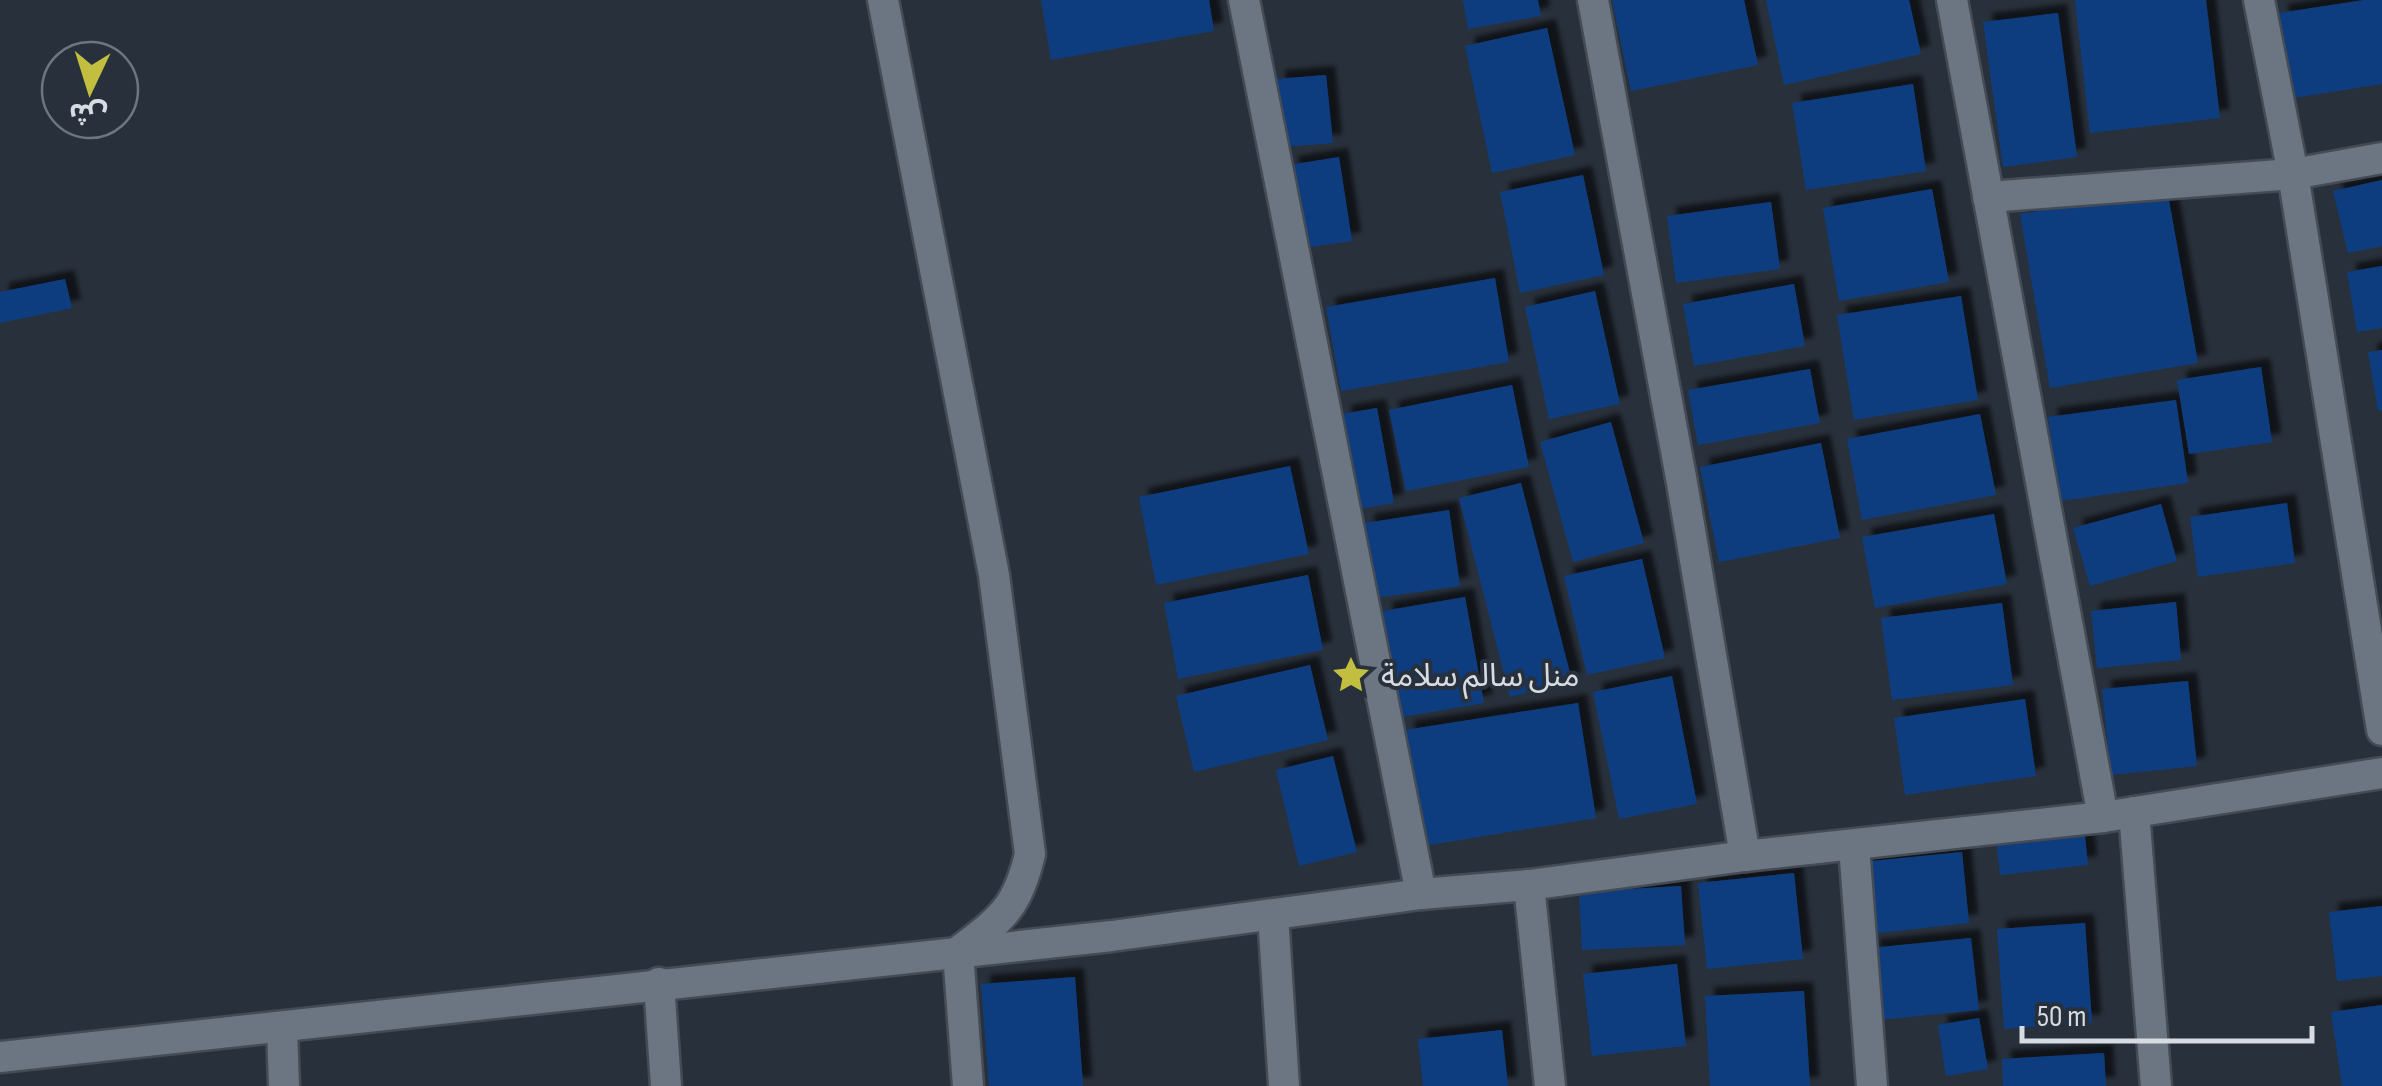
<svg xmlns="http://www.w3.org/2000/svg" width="2382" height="1086" viewBox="0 0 2382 1086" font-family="'Sofia Sans Condensed','Noto Sans Arabic',sans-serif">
<defs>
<filter id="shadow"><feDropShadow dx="9" dy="-9" stdDeviation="2.5" flood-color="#0009"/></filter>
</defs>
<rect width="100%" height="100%" fill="#28303b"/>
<g fill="#0e3e7f" filter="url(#shadow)">
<polygon points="1041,0 1209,0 1214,31 1051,60"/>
<polygon points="1463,0 1538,0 1541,16 1468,29"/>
<polygon points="1612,0 1744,0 1758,65 1631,91"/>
<polygon points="1766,0 1909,0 1921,54 1784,85"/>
<polygon points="2075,0 2206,0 2220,118 2090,133"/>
<polygon points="2364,0 2382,0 2382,84 2293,98 2279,13"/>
<polygon points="2058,13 2077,157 2003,167 1983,22"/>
<polygon points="1547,28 1575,155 1492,173 1465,46"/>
<polygon points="1326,75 1333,143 1283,147 1276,79"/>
<polygon points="1913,84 1926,171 1806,190 1792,103"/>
<polygon points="1339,157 1352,241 1304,248 1289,165"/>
<polygon points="1583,175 1604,275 1520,293 1500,192"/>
<polygon points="2382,180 2382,246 2348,253 2333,191"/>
<polygon points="1932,189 1949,282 1839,301 1823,208"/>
<polygon points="2167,189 2198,363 2050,388 2020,214"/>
<polygon points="1771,202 1780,269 1676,283 1667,216"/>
<polygon points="2382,266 2382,328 2357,332 2347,272"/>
<polygon points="1495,278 1509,362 1341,391 1326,307"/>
<polygon points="65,279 72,308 0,323 0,292"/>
<polygon points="1794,284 1805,346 1694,366 1683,304"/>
<polygon points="1595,291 1620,404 1549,419 1525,307"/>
<polygon points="1961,296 1978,400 1854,420 1837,315"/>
<polygon points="2382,350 2382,410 2378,411 2368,352"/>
<polygon points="2261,367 2272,442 2189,454 2177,380"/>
<polygon points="1810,369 1820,423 1698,445 1688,390"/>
<polygon points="1512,385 1529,467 1406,491 1389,410"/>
<polygon points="2176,400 2188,483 2060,501 2048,417"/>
<polygon points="1377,408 1394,503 1359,509 1342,414"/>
<polygon points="1980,414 1996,495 1862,520 1847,439"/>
<polygon points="1611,422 1644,543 1573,562 1540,442"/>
<polygon points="1821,443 1840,538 1719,562 1700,467"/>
<polygon points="1290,466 1309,554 1156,585 1139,497"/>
<polygon points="1521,483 1572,681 1510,697 1459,498"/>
<polygon points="2287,503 2295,563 2198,577 2190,517"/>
<polygon points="2161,504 2177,561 2090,586 2073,528"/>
<polygon points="1449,510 1460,586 1376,598 1365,523"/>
<polygon points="1994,514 2007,584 1875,608 1862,537"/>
<polygon points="1642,559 1665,658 1587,675 1564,576"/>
<polygon points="1308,575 1323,650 1178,679 1164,603"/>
<polygon points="1465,597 1484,703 1402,717 1383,611"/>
<polygon points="2176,602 2181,660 2097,668 2091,611"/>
<polygon points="2002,603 2013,685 1892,700 1881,618"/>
<polygon points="1310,665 1328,740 1194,772 1176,696"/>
<polygon points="1672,676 1697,804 1619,819 1593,692"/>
<polygon points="2188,681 2197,766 2111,775 2102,689"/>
<polygon points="2025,699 2036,776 1905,795 1894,718"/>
<polygon points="1578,703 1596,818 1423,846 1405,730"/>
<polygon points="1333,756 1357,852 1299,866 1276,770"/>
<polygon points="2084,827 2088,865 2000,875 1996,837"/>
<polygon points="1962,852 1969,923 1869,934 1862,862"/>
<polygon points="1794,873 1803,959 1707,969 1698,883"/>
<polygon points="1681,886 1685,945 1582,950 1579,892"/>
<polygon points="2382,906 2382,976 2337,981 2329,912"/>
<polygon points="2085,923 2092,1023 2004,1029 1997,929"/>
<polygon points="1971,938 1979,1010 1878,1020 1871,948"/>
<polygon points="1677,964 1686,1046 1592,1056 1583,974"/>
<polygon points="1075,977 1083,1086 989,1086 981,984"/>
<polygon points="1804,991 1810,1086 1710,1086 1705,996"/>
<polygon points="2382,1005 2382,1086 2342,1086 2331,1012"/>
<polygon points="1979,1018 1988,1069 1946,1076 1938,1025"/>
<polygon points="1502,1030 1508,1086 1423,1086 1418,1039"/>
<polygon points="2104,1053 2106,1086 2003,1086 2002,1059"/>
</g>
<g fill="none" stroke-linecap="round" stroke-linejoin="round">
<g stroke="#444b54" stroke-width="35">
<g id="minor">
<path d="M 883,0 L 994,575 L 1030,854 C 1017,909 1002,918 958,952 L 968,1086"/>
<polyline points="1244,0 1421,894"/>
<polyline points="1593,0 1682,483 1745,856"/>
<polyline points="1952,0 2103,817"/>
<polyline points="2259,0 2293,174 2382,730"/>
<polyline points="1988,197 2293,174 2382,158"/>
<polyline points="2134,812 2156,1086"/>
<polyline points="1854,846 1872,1086"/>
<polyline points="1529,885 1550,1086"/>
<polyline points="1273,915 1284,1086"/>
<polyline points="659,983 666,1086"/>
<polyline points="282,1027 284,1086"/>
<polyline points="0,1057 1112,936 1421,894 1529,885 1745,856 2103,817 2382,773"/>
</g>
</g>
<use href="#minor" stroke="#6c7582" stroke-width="30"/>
</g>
<defs>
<g id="sight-bare" transform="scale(3)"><path d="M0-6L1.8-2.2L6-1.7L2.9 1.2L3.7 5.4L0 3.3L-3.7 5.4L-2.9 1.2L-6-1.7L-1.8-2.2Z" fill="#c1be40" stroke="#28303b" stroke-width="2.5" paint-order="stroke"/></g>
</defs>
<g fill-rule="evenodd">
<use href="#sight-bare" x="1351" y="675"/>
</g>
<g text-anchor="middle" stroke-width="8" stroke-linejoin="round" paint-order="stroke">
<g font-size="32" fill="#d7dce3" stroke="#28303b" text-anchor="start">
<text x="1381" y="686">منل سالم سلامة</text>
</g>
</g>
<g transform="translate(90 90) rotate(184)"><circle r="48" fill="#28303b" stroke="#6e757e" stroke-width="2.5"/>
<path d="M0-8L18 38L0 25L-18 38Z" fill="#c1be40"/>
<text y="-15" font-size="28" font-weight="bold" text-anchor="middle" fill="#d7dce3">ش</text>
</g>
<path d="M2022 1026v15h290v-15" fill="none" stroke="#d7dce3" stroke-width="5"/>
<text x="2037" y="1026" font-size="30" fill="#d7dce3" stroke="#28303b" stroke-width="8" paint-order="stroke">50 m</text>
</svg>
